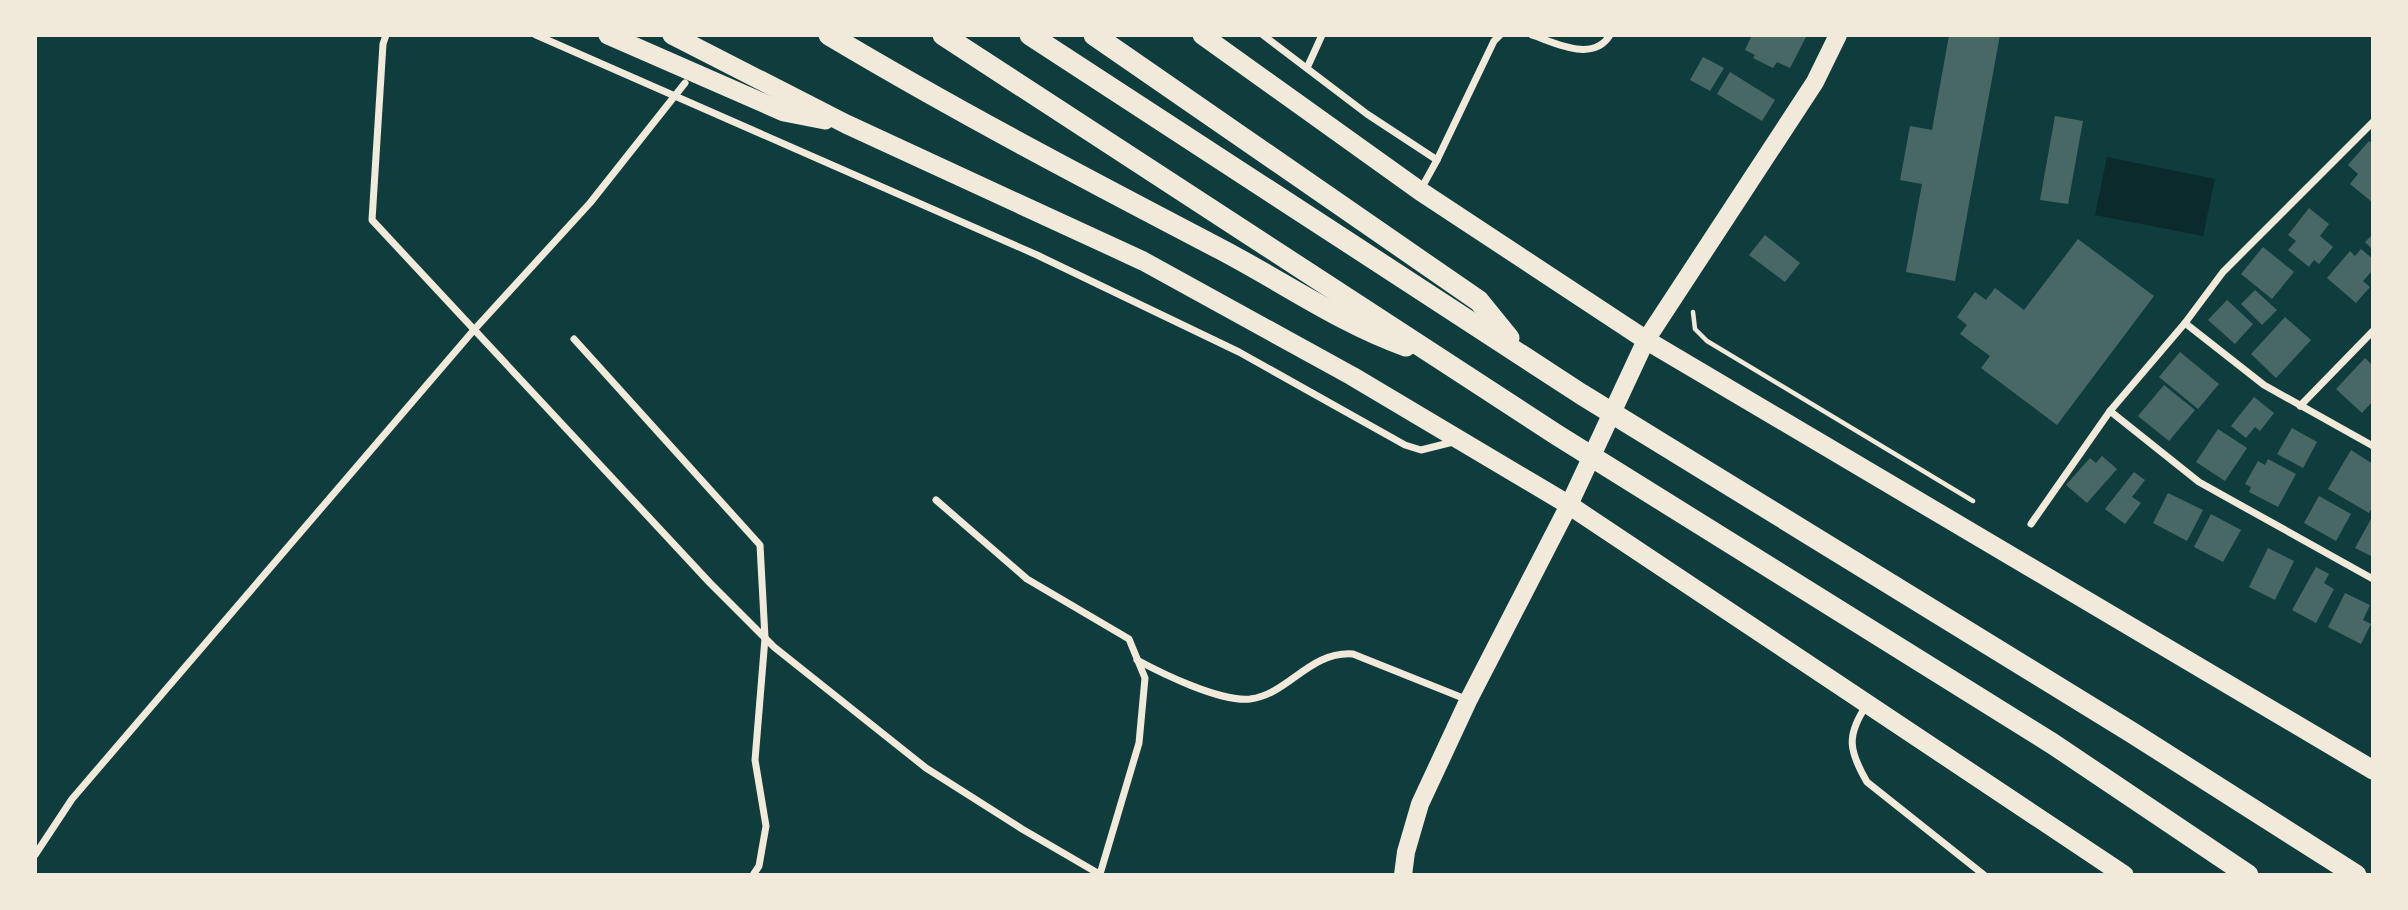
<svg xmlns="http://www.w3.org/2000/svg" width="2408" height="910" viewBox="0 0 2408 910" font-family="Arial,sans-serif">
<rect width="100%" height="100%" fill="#0f3d3e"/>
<polygon fill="#0a2a2b" points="2107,157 2215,179 2203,236 2095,215"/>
<g fill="#486865">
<polygon points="1752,35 1807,35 1790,68 1777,62 1773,68 1753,58 1755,55 1745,50"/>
<polygon points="1949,35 2000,35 1955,281 1906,272 1922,184 1900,180 1910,126 1932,130"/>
<polygon points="1703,57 1724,68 1710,91 1690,80"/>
<polygon points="1730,72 1775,100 1762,121 1717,94"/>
<polygon points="2055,116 2083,121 2068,204 2040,200"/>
<polygon points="2369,141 2373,144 2372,202 2350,184 2358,174 2348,165"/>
<polygon points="2309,208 2329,224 2320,236 2333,247 2319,264 2314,260 2309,267 2288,250 2296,241 2288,235"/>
<polygon points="2373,234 2373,250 2365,242"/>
<polygon points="1765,235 1800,263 1785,282 1749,255"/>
<polygon points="2078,239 2154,296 2057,425 1981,368 1990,356 1960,334 1967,325 1957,317 1975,292 1986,300 1995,288 2024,310"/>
<polygon points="2263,247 2294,272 2272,299 2241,274"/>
<polygon points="2361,249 2373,259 2373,270 2363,281 2370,287 2356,303 2327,278 2350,251 2355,256"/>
<polygon points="2255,290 2277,310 2262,325 2241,304"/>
<polygon points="2227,300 2253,324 2235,344 2208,320"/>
<polygon points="2285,317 2311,340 2276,378 2251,354"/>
<polygon points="2180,352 2219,384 2198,409 2159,377"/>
<polygon points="2365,358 2373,366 2373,401 2362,413 2336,389"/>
<polygon points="2164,385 2195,410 2169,441 2138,416"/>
<polygon points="2254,397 2274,413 2260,431 2255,427 2246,438 2231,426"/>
<polygon points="2292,428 2317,442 2303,468 2277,454"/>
<polygon points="2218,429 2247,448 2225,481 2196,462"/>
<polygon points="2351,450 2373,464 2373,506 2369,513 2328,489"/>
<polygon points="2102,456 2117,469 2087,503 2066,485 2090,458 2096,463"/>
<polygon points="2268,459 2296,474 2278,507 2249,492 2251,487 2245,484 2258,461 2265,465"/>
<polygon points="2134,472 2145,480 2132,497 2141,503 2125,524 2105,509"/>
<polygon points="2168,493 2203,510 2187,541 2153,523"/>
<polygon points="2319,496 2351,514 2336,541 2304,523"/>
<polygon points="2211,514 2241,530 2223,562 2194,547"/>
<polygon points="2371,519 2373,520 2373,557 2355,548"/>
<polygon points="2268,548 2294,561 2275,600 2249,587"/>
<polygon points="2316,567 2329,574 2324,583 2334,589 2316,623 2292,610"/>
<polygon points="2345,593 2370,605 2363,620 2371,624 2361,644 2328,627"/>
</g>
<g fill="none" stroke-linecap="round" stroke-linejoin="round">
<polyline stroke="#f1e9da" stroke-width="4.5" points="1693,312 1695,329 1707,341 1973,501"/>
<g stroke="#f1e9da" stroke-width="7">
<polyline points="386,35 383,44 372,220 710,583 774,647 926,768 1022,829 1101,875"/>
<polyline points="536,35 1037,255 1239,352 1405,445 1421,450 1453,442"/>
<polyline points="1263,35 1367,114 1437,160 1421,189"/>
<path d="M 1532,35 C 1556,43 1593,63 1610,35"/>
<polyline points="1307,68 1322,35"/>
<polyline points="1437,160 1494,41 1500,35"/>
<polyline points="2185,323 2264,385 2373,446"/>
<polyline points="574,339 760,545 765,638 755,760 766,826 759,866 753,875"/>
<polyline points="2300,406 2373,331"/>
<polyline points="2110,411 2199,482 2373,579"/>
<polyline points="936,500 1027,579 1129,639 1145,678 1139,743 1100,874"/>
<polyline points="2031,524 2110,411 2185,323 2223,272 2373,122"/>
<path d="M 1137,660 C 1163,674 1220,702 1250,699 C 1289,694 1309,651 1353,654 L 1468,700"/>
<path d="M 1866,706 C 1846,736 1849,751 1867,782 L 1984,875"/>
<polyline points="35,855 72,799 473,331 590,203 685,83"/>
</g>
<polyline stroke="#f1e9da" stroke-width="18" points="1403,875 1406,852 1420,804 1468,701 1569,505 1646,340 1815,82 1838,35"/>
<g stroke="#f1e9da" stroke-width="19">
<polyline points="608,35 784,112 825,120"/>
<polyline points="672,35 846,124 1143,261 1352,376 1569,505 2124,875"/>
<polyline points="1202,35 1420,191 1646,340 2373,770"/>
</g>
<g stroke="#f1e9da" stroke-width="21">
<path d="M 829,35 C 958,112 1090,181 1222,250 C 1283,282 1341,323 1406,346"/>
<polyline points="943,35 1557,435 2053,744 2248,875"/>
<polyline points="1030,35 1581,394 2131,732 2356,875"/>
<polyline points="1094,35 1479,301 1509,338"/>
</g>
</g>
<rect width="2408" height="910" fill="none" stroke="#f1e9da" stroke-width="74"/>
</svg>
